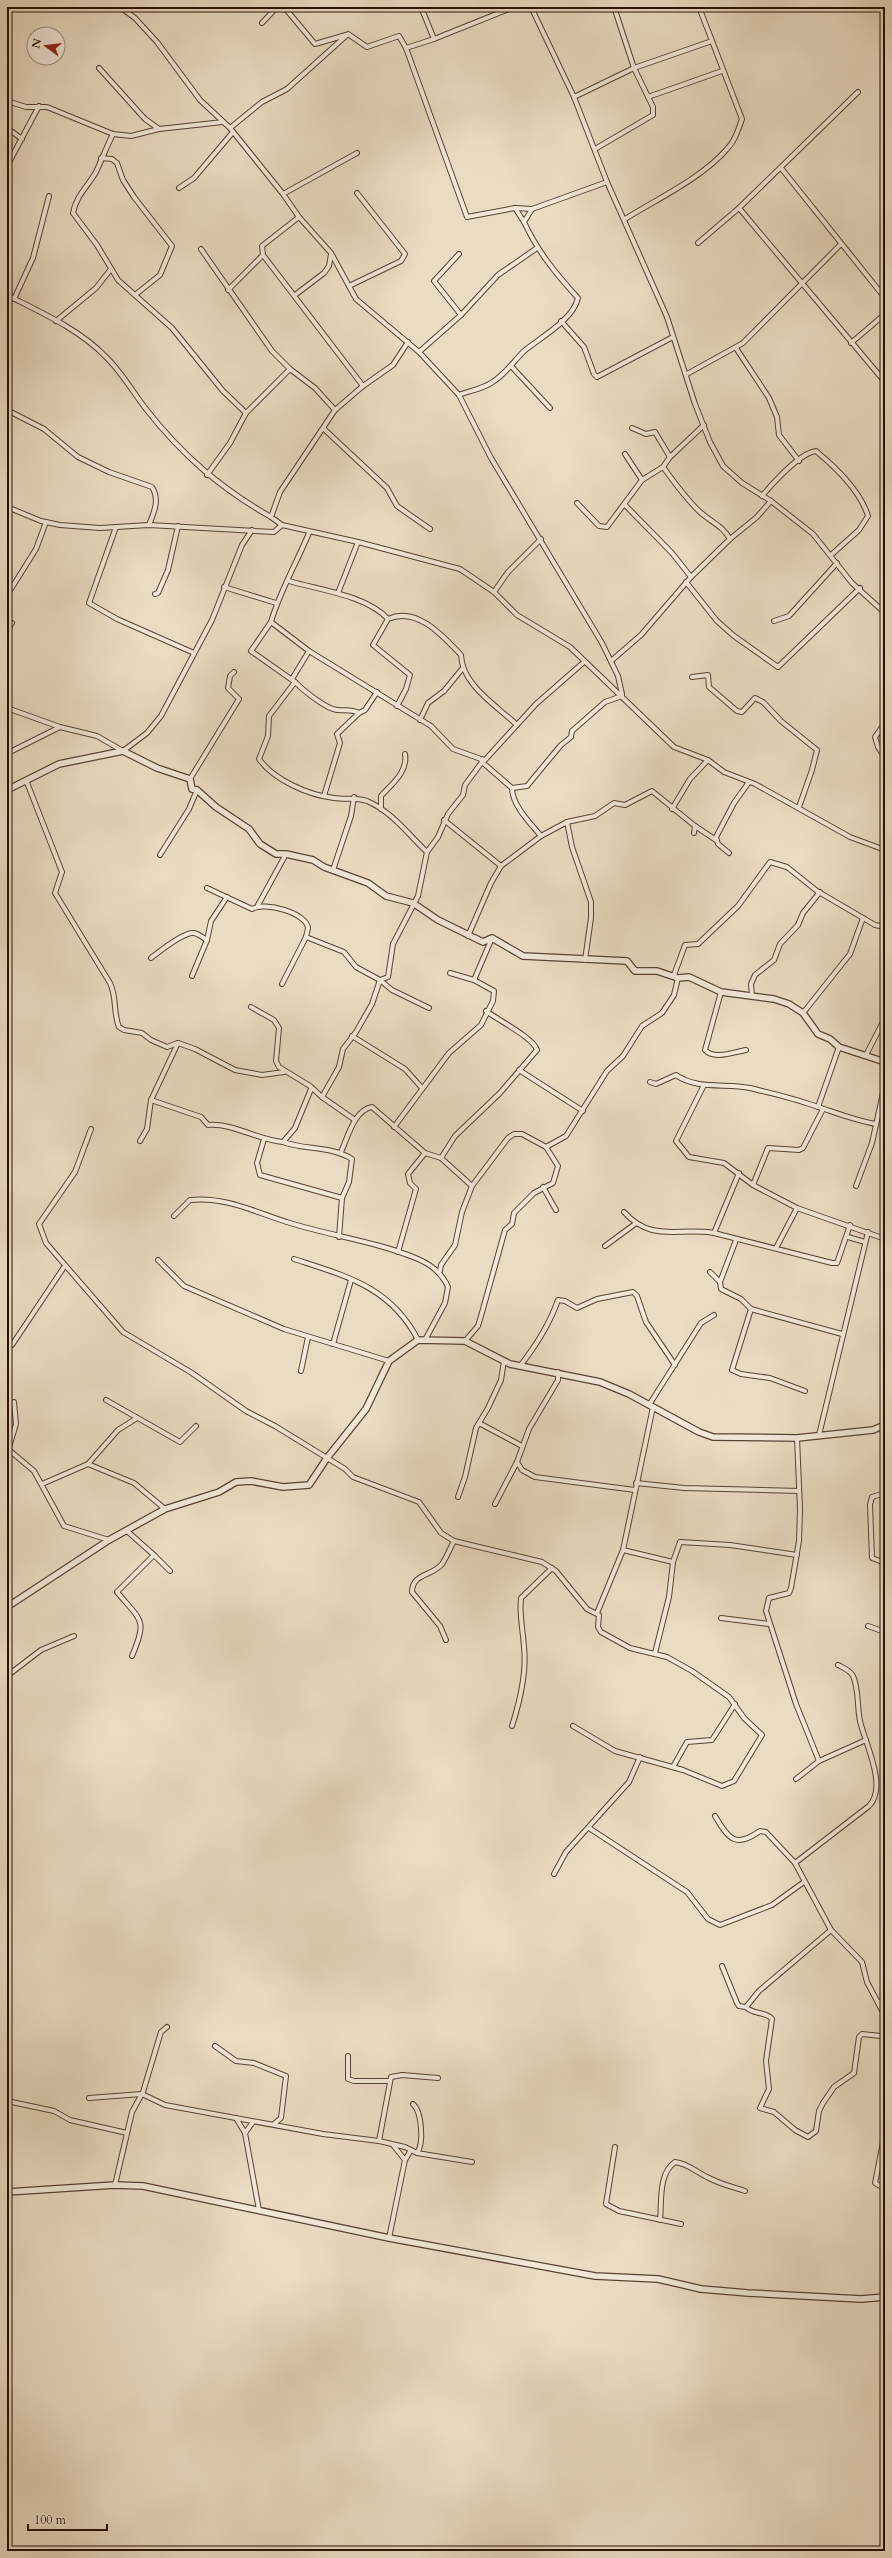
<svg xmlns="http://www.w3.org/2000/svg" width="892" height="2558" viewBox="0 0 892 2558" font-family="Cardo,serif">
<rect width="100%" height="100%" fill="#eadcc3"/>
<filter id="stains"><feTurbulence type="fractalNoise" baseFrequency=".005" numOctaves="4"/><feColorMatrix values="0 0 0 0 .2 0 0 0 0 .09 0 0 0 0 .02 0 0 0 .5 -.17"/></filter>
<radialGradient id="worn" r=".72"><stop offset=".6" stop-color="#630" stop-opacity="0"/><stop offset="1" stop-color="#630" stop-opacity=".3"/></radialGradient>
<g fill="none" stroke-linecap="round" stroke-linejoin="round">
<g stroke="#584234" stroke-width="6">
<g id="minor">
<polyline points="120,7 135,18 157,42 200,100 230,128 283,194 299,217 331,253 356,299 419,352 459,395 491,458 602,643 618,676 622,694"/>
<polyline points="284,7 315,44 346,35"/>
<polyline points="421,7 434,39"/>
<polyline points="531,7 574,97 607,182 667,317 695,404 710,442 723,466 742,483 771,501 813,534 852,583 885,613"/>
<polyline points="262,23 277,7"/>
<polyline points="406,48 434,39 514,7"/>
<polyline points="99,68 145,119 159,129"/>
<polyline points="574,97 634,68 712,41"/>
<polyline points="648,97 722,71"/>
<polyline points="7,101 26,107 47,107 113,134 131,136 159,129 223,122"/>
<polyline points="7,128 22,139"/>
<polyline points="230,128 262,102 287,89 348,34 367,47 399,36 406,48 467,217 515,208 532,209"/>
<path d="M 113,134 C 107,146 102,159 96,172 C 88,186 76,196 73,213 L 97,245 L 118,280 L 172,328 L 223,391 L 246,413"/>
<polyline points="595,149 653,115 653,107 634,68 614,7"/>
<polyline points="101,158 112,159 117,163 123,180 134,197 172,246 160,275 135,295"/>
<polyline points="7,166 39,106"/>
<polyline points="781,168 885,298"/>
<polyline points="179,188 194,178 233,132"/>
<polyline points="283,194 357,153"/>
<polyline points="515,208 524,222"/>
<polyline points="739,208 885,382"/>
<path d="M 625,219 C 657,199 702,178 727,149 C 735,141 738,130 742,119 L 699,7"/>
<polyline points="698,243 739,208 858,92"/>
<polyline points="201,249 272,351 290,369 315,388 335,410"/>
<polyline points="459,254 434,281 461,315"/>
<polyline points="263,255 363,386"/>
<polyline points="349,286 401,261 405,254 357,193"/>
<polyline points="228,290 263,255 262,246 299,217"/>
<path d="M 7,295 C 40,312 79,329 105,356 C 121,371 132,391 146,409 C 182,455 220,488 271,517"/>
<polyline points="295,295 324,273 329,266 331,254"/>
<polyline points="14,299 33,258 49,196"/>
<polyline points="56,321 96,288 111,269"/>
<polyline points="561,321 584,347 594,374 597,377 673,337"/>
<polyline points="851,343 885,314"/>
<polyline points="736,348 769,398 777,417 779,435 799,461"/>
<polyline points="419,352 461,315 498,275 537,248"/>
<polyline points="512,367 550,408"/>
<polyline points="687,374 743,343 841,244"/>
<path d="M 459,395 C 469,391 482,389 491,383 C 505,375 513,362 524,351 C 541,337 573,320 578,298 C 556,274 538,252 524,222 L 532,209 L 607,182"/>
<path d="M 7,410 L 44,429 L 78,457 L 109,472 L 152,487 C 160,500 154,512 149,525"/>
<polyline points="632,428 646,434 655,432 670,457"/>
<polyline points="324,429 387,488 397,506 430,529"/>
<polyline points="625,454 642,480"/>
<path d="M 663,467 C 675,483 686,499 700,512 C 711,522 723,526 730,539"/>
<polyline points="207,475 230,443 246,413 290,369"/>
<path d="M 762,496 C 773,483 800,453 816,451 C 835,467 860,490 868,516 L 859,530 L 831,555"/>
<polyline points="577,503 599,526 607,527 642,480 663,467 670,457 704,425"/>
<polyline points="625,505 672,553 691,577"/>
<polyline points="7,507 41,521 60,525 100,528 149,525 274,532 282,525 358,542 460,569 494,592 517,615 570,647 674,747 708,760 724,772 755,784 850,837 885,850"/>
<polyline points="282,525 271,517 280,492 335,410 363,386 393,365 408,342"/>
<polyline points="116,527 89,603 117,619 194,653"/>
<path d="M 309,533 C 297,562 279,593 271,622 L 309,651 L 431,726 L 453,749 L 481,759"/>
<path d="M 289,581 C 319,590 366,595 388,619"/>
<polyline points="686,582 717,621 734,636 778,667 860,588"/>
<polyline points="224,587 276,603"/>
<polyline points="11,589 36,549 46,522"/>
<polyline points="494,592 508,572 541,539"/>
<polyline points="338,593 358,542"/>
<polyline points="155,594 158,593 168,570 178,526"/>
<polyline points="774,621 789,616 837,563"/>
<path d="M 271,622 L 251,651 L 295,682 L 269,716 L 268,736 L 259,759 C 274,780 308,795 334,798 C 345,800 355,797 367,801 C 391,811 408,834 427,852"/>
<polyline points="7,631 12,623"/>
<polyline points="611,661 641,635 691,577 730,539 757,517 771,501"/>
<polyline points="692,677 708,675 709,687 737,711 742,712 755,698 763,702 781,721 817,750 812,770 799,807"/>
<polyline points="292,679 309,651"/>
<path d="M 295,682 C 303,690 326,709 337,710 C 346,711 351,709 359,713 L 365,710 L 377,692"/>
<path d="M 397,706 L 406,689 L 410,675 L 373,645 L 388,619 C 417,606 443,636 461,655 C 462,685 496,705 517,725"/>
<polyline points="7,708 60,727 97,736 123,751 147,733 161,716 212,620 242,545 252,530"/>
<polyline points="420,720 428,703 444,691 462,669"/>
<polyline points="885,723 875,737 878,747 885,758"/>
<polyline points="8,753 60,727"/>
<polyline points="482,762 512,788"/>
<polyline points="190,779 239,699 228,688 230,676 234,672"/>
<path d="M 26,780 L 62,872 L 55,893 L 110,983 C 117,997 113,1013 119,1027 L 124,1030 L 142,1033 L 151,1040 L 167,1047 L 178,1043 L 195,1049 L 235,1070 L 262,1075 L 284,1072"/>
<polyline points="324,796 340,743 337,734 359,713"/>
<path d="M 381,809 L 381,796 C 392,784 408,772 405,754"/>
<polyline points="672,809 690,779 708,760"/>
<polyline points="444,820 501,866"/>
<polyline points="567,822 572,847 591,902 591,918 585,960"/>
<polyline points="695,826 716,840"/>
<path d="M 541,836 C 530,823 512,805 512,788 L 527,786 L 561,745 L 571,737 L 572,731 L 605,702 L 622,696"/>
<polyline points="729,853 718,844 716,837 734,803 749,782"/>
<polyline points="160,855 189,809 197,790"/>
<polyline points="333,870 351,816 354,797"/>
<path d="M 207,888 L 252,909 C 264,901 307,913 308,928 C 308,930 306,935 306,937"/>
<polyline points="258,905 286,854"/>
<polyline points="468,936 491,883 501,866 541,836 567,822 595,816 614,803 625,805 652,791 695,826 694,833"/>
<path d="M 151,958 C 160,951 182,933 193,933 C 198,933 203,938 207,940"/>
<polyline points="674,975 685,945 698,944 738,906 770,862 787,867 817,891 875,925 885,927"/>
<polyline points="192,976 207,940 211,921 227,897"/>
<polyline points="380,980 388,977 393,944 418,896 427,852 438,837 448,814 463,795 465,785 482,762 481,759 485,760 536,704 584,662"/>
<polyline points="474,980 492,938"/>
<polyline points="282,984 306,937 344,952 356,967 380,980 392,990 429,1008"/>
<path d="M 721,992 L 705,1050 C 714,1060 734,1052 746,1050"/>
<polyline points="752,996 751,984 755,975 774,960 780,944 798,925 803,913 820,892"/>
<polyline points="251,1007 274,1020 279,1028 276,1061 279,1067 310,1086 322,1097 355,1120"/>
<polyline points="803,1013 850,954 863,918"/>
<polyline points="7,1016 9,1015"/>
<polyline points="352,1036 405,1069 422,1088"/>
<polyline points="866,1055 885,1018"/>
<polyline points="519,1070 583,1111"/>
<path d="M 650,1082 L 656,1084 L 676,1075 C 697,1090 725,1083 750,1088 C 770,1093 789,1097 809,1104 C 832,1111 852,1120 876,1124"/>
<polyline points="704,1085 676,1141 689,1157 724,1163 753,1185 797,1208 885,1239"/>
<polyline points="322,1097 339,1067 343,1049 356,1032 372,1004 380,980"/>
<path d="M 151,1100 L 201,1117 L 208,1125 C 234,1123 257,1140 283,1142 L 295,1128 L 311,1089"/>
<polyline points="818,1107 839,1047"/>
<polyline points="394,1127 449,1053 481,1025 493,1001 494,991 474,980 450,973"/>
<polyline points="91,1129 75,1172 39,1224 46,1243 123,1332 192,1373 246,1411 275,1426 345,1469 353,1477 419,1502 441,1533 454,1541 542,1562 556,1571 587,1609 599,1615 598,1627 601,1632 630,1648 667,1657 692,1671 729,1697 744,1718 762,1735 734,1781 722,1786 683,1770 615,1751 573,1726"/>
<polyline points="264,1139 257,1163 260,1175 342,1198"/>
<polyline points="140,1141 147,1129 151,1100 178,1043"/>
<path d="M 283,1142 C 305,1150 332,1146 352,1159 L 349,1182 L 342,1198 L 339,1237"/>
<polyline points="546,1147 566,1136 607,1071 623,1056 642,1026 662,1013 674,995 678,978"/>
<path d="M 341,1152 C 348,1137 354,1110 372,1107 L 425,1153 L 441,1158 L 472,1186"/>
<path d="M 441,1158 L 455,1136 L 500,1093 L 537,1050 C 534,1038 498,1020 486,1011"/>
<polyline points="753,1185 768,1148 799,1150 803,1148 823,1109"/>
<polyline points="856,1186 872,1143 885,1084"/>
<polyline points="543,1187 556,1210"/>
<path d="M 624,1212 C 652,1243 678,1227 714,1233 L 832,1263 L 837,1263 L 850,1225"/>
<path d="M 174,1216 L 190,1200 C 226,1196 257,1213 290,1223 C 332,1236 378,1242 418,1259 C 432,1265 442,1273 448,1287 L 445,1303 L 425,1340"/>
<polyline points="714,1233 739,1173"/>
<polyline points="848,1237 865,1242"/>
<polyline points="736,1240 720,1282 721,1289 741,1299 751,1309 842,1334"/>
<polyline points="605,1246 635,1224"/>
<polyline points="776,1248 797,1208"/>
<polyline points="398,1252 416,1189 410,1183 408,1174 425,1153"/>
<path d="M 294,1259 C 346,1276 391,1287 418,1340"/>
<polyline points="158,1260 184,1286 284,1329 389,1361"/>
<polyline points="440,1271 441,1265 455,1245 462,1212 472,1186 508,1138 514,1134 522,1134 535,1141 546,1147 558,1166 553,1183 534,1193 514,1213 512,1224 505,1230 481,1316 478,1326 465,1341"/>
<polyline points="710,1272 720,1282"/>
<polyline points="751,1309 732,1370 741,1374 770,1378 805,1391"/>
<polyline points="7,1343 12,1345 64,1267"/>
<polyline points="333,1344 351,1280"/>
<path d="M 520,1366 C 535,1347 550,1323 558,1300 L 565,1301 L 577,1308 L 597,1299 L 633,1292 L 637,1296 L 646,1322 L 675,1365"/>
<polyline points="301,1371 308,1337"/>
<polyline points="106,1400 180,1442 196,1426"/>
<polyline points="649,1405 701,1323 714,1315"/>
<polyline points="137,1418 118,1430 88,1464 134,1483 165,1509"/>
<polyline points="479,1423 522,1446"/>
<polyline points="819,1435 868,1232"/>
<polyline points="797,1438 800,1509 799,1541 791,1588 789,1593 769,1598 766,1611 796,1704 819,1761"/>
<polyline points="9,1450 34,1471 64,1526 109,1540"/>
<polyline points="7,1454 16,1424 14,1402"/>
<polyline points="517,1462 522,1470 535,1477 635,1490"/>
<polyline points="636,1483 684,1488 799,1491"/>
<polyline points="42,1484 88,1464"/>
<polyline points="885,1493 872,1497 870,1505 872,1558 885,1563"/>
<polyline points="458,1497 465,1477 476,1428 488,1408 501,1380 504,1361"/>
<polyline points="495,1504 517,1462 529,1429 558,1380 558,1372"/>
<path d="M 127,1531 L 154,1555 L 117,1592 C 141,1621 148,1619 132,1656"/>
<polyline points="623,1550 673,1562"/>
<polyline points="154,1555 170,1571"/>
<polyline points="597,1613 623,1550 653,1407"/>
<polyline points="721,1618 769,1624"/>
<polyline points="868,1626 885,1632"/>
<path d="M 446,1640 L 440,1626 L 412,1592 C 412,1573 433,1576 442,1564 C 447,1557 450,1548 454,1541"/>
<polyline points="655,1653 669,1597 673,1562 680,1542 730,1545 797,1555"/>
<polyline points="7,1676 41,1650 74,1636"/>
<path d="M 512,1726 C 520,1701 527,1673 524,1647 C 523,1630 519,1615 521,1598 L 552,1568"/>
<polyline points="673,1767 687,1742 712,1740 735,1704"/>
<polyline points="796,1779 819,1761 866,1740"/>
<path d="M 715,1816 C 729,1840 736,1848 760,1831 L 766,1832 L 795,1863 L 831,1930 L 862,1962 L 867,1982 L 885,2016"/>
<polyline points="589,1828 687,1892 708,1919 720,1925 772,1905 804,1882"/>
<path d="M 795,1863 L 869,1806 C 888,1787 865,1743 860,1721 C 857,1707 859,1689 853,1676 C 850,1670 844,1668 838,1665"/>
<polyline points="554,1874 566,1852 629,1782 640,1757"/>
<polyline points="722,1966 737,2003 739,2006 746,2007 759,1991 831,1930"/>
<polyline points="878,2002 885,2001"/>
<path d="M 746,2007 C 753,2015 766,2011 772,2019 L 766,2061 L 769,2089 L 760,2108 L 774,2112 L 795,2130 L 808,2137 L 816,2131 L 819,2111 L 823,2103 L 834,2087 L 854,2073 L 859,2037 L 862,2034 L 881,2036 L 885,2033"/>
<polyline points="215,2046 236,2061 254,2063 286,2076 281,2118 274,2124"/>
<polyline points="348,2056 348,2079 354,2081 390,2081"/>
<polyline points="89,2098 142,2094 165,2105 323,2134 379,2141 405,2147 417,2153 472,2162"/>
<polyline points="7,2101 54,2111 70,2120 127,2133"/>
<path d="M 413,2104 C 422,2112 424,2144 417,2153"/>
<polyline points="236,2118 245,2133 259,2210"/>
<polyline points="885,2132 875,2183 885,2189"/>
<polyline points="245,2133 253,2122"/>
<polyline points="379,2141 391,2077 402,2075 438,2078"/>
<polyline points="393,2145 405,2160"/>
<polyline points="615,2147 606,2204 619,2211 681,2224"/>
<polyline points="115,2185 132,2112 143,2092 161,2032 167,2027"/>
<path d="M 660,2220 C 662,2201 658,2174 675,2162 C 689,2164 696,2172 709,2178 C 720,2184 733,2187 745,2191"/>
<polyline points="389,2238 405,2160 411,2150"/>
</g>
</g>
<g stroke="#584234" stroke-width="8">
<g id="tertiary">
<polyline points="7,790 59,764 123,751 157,768 190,779 192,789 197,790 216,807 249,829 260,844 276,854 286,854 313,860 324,867 368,883 386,896 413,903 438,920 483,942 492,938 523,956 627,961 635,971 657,971 678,978 689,977 721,992 774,999 789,1004 803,1013 818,1034 830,1039 839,1047 885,1062"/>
<polyline points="7,1607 109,1540 165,1509 219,1492 236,1482 251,1481 283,1487 309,1485 327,1458 366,1409 389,1361 418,1340 465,1341 510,1364 600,1382 629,1394 699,1432 713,1437 797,1438 873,1430 885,1425"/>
<polyline points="7,2192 115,2185 143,2186 389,2238 595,2276 658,2279 701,2289 748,2293 861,2299 885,2297"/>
</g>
</g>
<use href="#minor" stroke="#f1e8d8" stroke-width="4"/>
<use href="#tertiary" stroke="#f1e8d8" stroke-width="5.5"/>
</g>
<rect width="892" height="2558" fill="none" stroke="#eadcc3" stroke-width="24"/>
<rect x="8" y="8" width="876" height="2542" fill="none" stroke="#280f04" stroke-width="2"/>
<rect x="12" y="12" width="868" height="2534" fill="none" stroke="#280f04"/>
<g transform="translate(46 46) rotate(285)"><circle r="19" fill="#f1e8d8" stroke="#a19183"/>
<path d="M0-3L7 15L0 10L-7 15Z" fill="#8f2418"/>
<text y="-6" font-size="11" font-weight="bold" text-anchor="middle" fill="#280f04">N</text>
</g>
<path d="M28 2524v6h79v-6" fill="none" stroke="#280f04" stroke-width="2"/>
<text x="34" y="2524" font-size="12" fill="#280f04" stroke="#f1e8d8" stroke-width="3" paint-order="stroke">100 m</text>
<rect width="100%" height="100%" filter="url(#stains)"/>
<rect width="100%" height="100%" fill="url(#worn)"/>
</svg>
